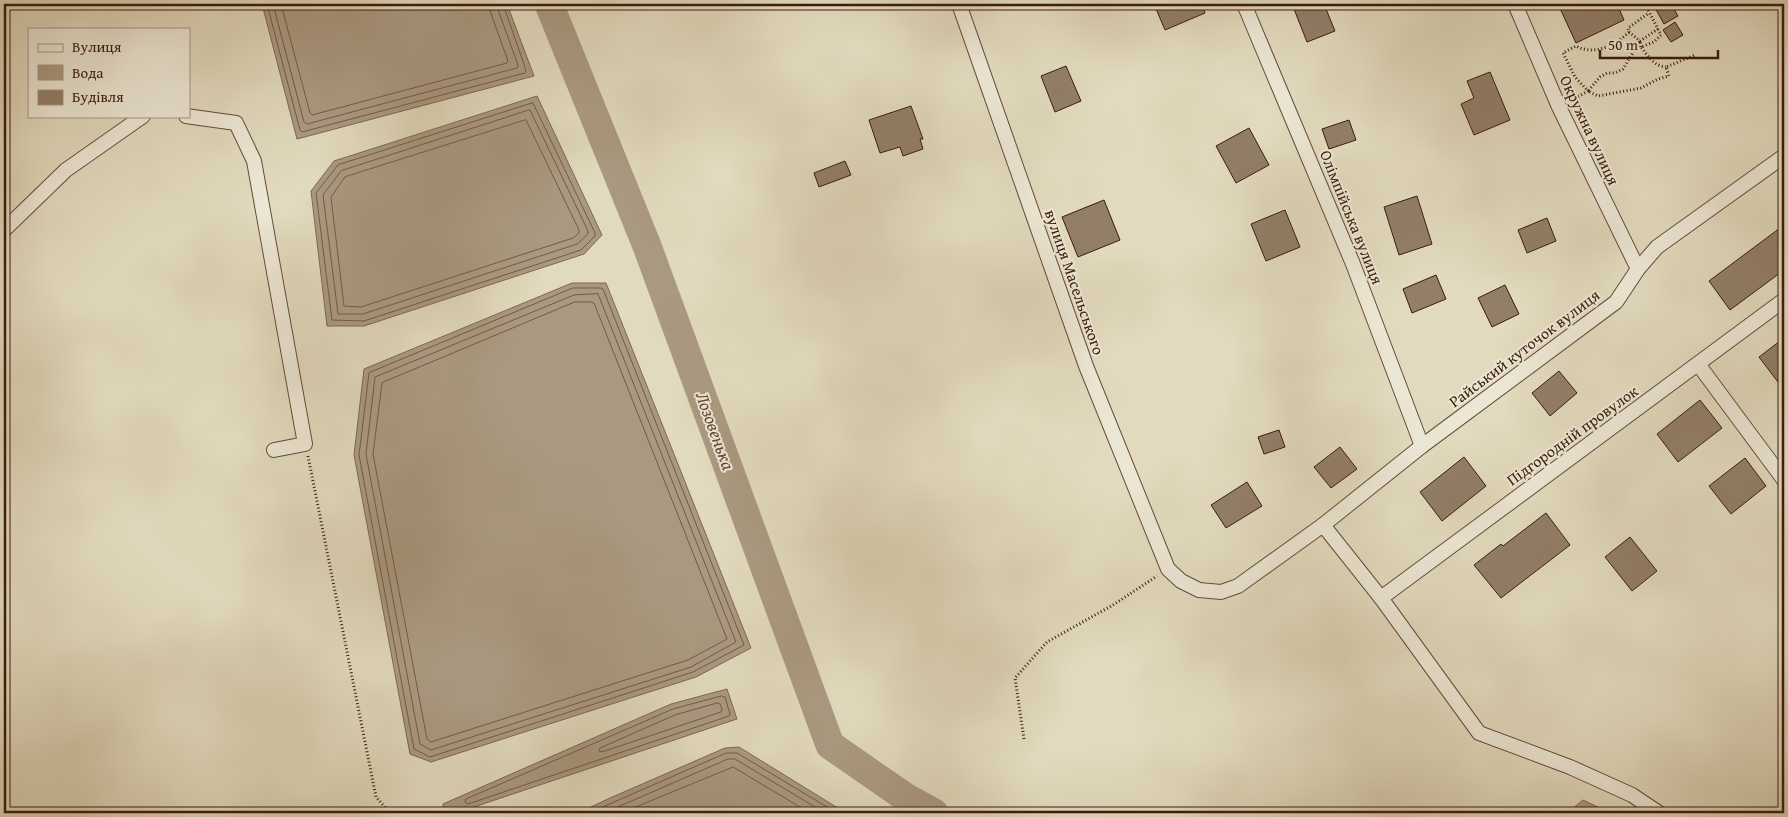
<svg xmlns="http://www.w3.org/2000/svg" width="1788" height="817" viewBox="0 0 1788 817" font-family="'Gentium Book Plus',serif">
<rect width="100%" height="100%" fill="#e2dabe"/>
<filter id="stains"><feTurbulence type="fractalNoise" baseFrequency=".004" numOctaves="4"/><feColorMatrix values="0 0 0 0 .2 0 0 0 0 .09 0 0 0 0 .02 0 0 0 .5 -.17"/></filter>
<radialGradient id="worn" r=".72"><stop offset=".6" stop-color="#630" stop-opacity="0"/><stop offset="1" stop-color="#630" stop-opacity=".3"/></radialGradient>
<g fill="#aa9981" stroke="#7e6752">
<polygon points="262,4 507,4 534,76 297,139"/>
<polygon points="537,96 602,235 584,254 364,326 327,326 311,191 334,161"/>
<polygon points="572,283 606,283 751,648 696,677 431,762 410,754 354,455 364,369"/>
<polygon points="727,689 737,719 456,813 444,813 443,804 671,704"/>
<polygon points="739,747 846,813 578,813 610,798 725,748"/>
<polygon points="1583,800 1610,813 1567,813"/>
</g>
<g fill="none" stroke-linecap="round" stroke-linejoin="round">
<g stroke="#735a46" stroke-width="1">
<polyline points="267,4 300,130 302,132 525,73 526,70 503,4"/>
<polyline points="273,4 304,122 307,124 517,68 518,65 496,4"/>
<polyline points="281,4 310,113 312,115 507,63 508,61 490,11 489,4"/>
<polygon points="533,103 595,233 595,236 581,250 364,321 332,320 316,193 338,165"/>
<polygon points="530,110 588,231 588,234 577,244 363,314 338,314 323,195 341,171"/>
<polygon points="526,120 579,230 579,233 573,238 361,307 344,306 331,197 345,177"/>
<polygon points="573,288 601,288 603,289 744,645 693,672 430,757 414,749 359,455 369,373"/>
<polygon points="598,294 736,642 691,667 431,750 420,744 366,454 375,377 574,295"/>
<polygon points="575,302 592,302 594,303 727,639 688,660 431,742 427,739 373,454 382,383"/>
<polygon points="722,696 725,697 730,714 729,716 468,804 465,802 466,799 673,709"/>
<polygon points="718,703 720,704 722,709 721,712 602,752 599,751 600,748 675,715"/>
<polyline points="589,813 726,753 737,753 837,813"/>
<polyline points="604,813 728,759 735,759 825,813"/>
<polyline points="621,813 733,767 810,813"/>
</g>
<polyline stroke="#aa9981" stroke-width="29" points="549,4 647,246 830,745 905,797 934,813"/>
</g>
<g fill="#927e69" stroke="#3c1b0c">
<polygon points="1154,4 1201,4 1205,13 1165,30"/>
<polygon points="1292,4 1324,4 1335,31 1307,42"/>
<polygon points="1558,4 1617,4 1624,20 1576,43"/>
<polygon points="1653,4 1671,4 1678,16 1664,24"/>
<polygon points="1675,22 1683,35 1671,42 1663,30"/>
<polygon points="1066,66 1081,101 1055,112 1041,76"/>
<polygon points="1490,72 1510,120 1474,135 1461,104 1474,98 1467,81"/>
<polygon points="911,106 923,139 920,139 923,149 903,156 900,147 880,153 869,120"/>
<polygon points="1349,120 1356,140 1329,149 1322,129"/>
<polygon points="1249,128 1269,165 1236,183 1216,146"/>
<polygon points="845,161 851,175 819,187 814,173"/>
<polygon points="1417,196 1432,244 1399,255 1384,207"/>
<polygon points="1104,200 1120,240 1078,257 1062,217"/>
<polygon points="1285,210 1300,247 1266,261 1251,224"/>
<polygon points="1547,218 1556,241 1527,253 1518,230"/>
<polygon points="1784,225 1784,270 1730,310 1709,281"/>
<polygon points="1436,275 1446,299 1412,313 1403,289"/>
<polygon points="1505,285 1519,314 1492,327 1478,298"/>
<polygon points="1784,338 1784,390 1759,357"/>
<polygon points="1559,371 1577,393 1550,416 1532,393"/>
<polygon points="1700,400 1722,428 1678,462 1657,434"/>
<polygon points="1279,430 1285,447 1264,454 1258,437"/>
<polygon points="1340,447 1357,469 1331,488 1314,467"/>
<polygon points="1464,457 1486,486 1442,521 1420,492"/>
<polygon points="1745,458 1766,486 1731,514 1709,486"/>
<polygon points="1247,482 1262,506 1226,528 1211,505"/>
<polygon points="1546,513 1570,545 1501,598 1474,565 1501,544 1503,546"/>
<polygon points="1630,537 1657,571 1632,591 1605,557"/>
</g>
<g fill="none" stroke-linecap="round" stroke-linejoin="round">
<g stroke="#664b38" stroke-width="16">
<g id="minor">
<polyline points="959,4 1086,366 1168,569 1181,581 1199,590 1221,592 1238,586 1323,525 1422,446 1616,302 1638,269 1657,247 1784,156"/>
<polyline points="1244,4 1353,264 1422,446"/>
<polyline points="1515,4 1559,107 1638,269"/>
<polyline points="186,116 236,123 254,161 305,444 274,450"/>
<polyline points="4,230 66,170 143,116"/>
<polyline points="1698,364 1784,480"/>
<polyline points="1323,525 1381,598 1479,733 1570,767 1632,795 1659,813"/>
<polyline points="1381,598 1784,300"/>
</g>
</g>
<g stroke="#3c1b0c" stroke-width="3" stroke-dasharray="1 2.5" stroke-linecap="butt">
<path d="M 1645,4 L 1661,35 L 1654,42 L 1641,47 C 1648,56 1654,66 1666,67"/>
<polyline points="1629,32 1640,41 1658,29"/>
<polyline points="1641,47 1640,41 1623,69 1615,73 1607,73 1600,77 1588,91 1598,96 1641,88 1658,79 1669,76 1666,67 1695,55"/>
<path d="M 1572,100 L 1588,91 L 1575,77 L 1563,53 L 1576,46 C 1594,56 1616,45 1629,32 L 1628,28 L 1649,13"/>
<polyline points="308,456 376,797 390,813"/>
<polyline points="1024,739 1015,678 1047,642 1113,605 1157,576"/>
</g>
<use href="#minor" stroke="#ece7d5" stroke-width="14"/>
</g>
<g text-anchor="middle" stroke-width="4" stroke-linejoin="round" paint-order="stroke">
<g font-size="16" fill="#3c1b0c" stroke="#ece7d5">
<text transform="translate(1590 130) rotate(65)" y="6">Окружна вулиця</text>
<text transform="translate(1352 217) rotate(68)" y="6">Олімпійська вулиця</text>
<text transform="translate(1075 282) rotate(71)" y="6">вулиця Масельського</text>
<text transform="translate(1524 348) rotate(-37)" y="6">Райський куточок вулиця</text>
<text transform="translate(1572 435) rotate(-36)" y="6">Підгородній провулок</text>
</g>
<g font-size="18" font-style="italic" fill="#624735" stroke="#ece7d5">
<text transform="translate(715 431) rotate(70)" y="6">Лозовенька</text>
</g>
</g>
<rect width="1788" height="817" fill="none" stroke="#e2dabe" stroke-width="20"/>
<rect x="5" y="5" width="1778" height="807" fill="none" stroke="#3c1b0c" stroke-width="2.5"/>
<rect x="10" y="10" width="1768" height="797" fill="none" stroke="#3c1b0c"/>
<rect x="28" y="28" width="162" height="90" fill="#ece7d5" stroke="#a69585"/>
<rect x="38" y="44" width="25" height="8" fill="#ece7d5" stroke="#a69585"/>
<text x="72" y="52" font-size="15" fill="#3c1b0c">Вулиця</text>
<rect x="38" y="65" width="25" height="15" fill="#aa9981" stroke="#a69585"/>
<text x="72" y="78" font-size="15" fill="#3c1b0c">Вода</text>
<rect x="38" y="90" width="25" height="15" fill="#927e69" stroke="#a69585"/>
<text x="72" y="102" font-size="15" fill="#3c1b0c">Будівля</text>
<path d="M1600 50v8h118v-8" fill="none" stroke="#3c1b0c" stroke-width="2.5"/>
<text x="1608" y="50" font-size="15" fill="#3c1b0c" stroke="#ece7d5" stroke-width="4" paint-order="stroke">50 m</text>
<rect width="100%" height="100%" filter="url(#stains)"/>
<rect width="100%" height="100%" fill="url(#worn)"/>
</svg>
